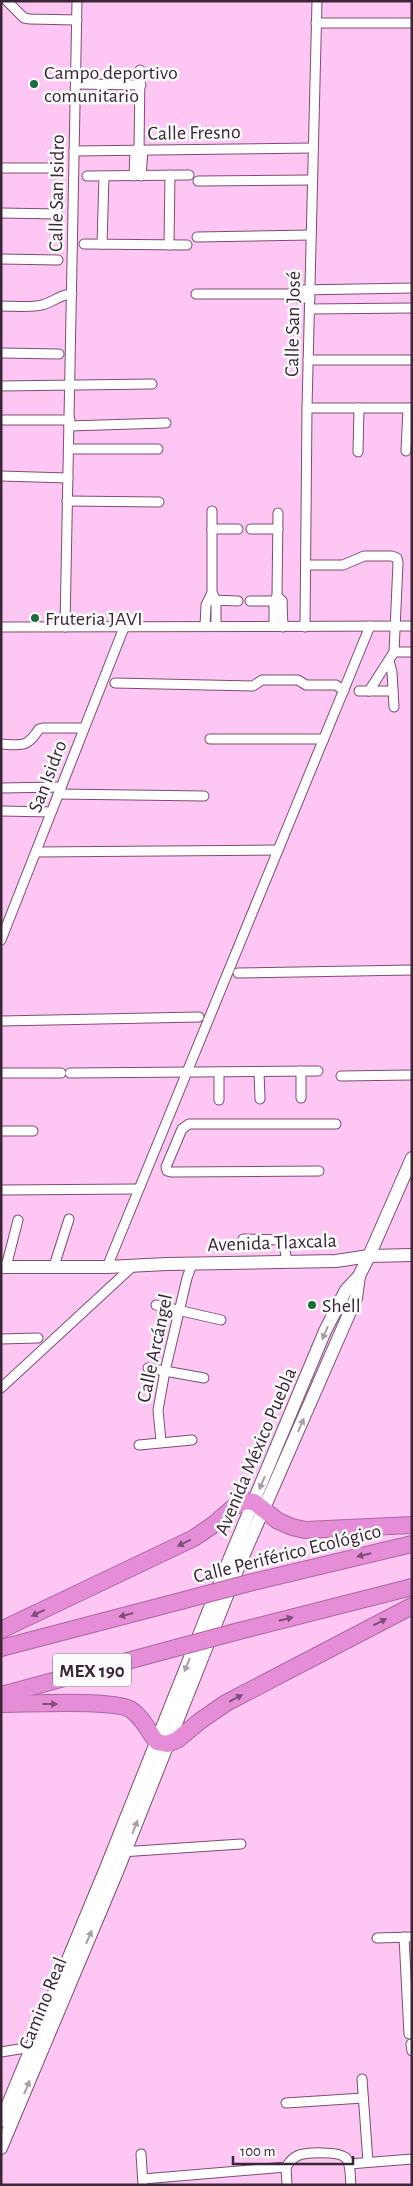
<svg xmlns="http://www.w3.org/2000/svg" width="413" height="2186" viewBox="0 0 413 2186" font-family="'Alegreya Sans',sans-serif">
<rect width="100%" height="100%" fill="#fec7f3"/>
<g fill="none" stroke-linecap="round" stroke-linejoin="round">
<g stroke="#7c4d74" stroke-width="11">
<g id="street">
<polyline points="7,1 24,18 30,19 77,20"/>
<polyline points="316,23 412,23"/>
<polyline points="76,84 141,85"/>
<polyline points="139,150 140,70"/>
<polyline points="74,151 313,148"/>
<polyline points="1,168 58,168"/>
<polyline points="87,176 189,175"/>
<polyline points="134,176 135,150"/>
<polyline points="141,176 143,150"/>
<polyline points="198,181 312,180"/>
<polyline points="1,213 58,214"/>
<polyline points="197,237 311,235"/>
<polyline points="84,244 187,245"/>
<polyline points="102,244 104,176"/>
<polyline points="169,245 170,175"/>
<polyline points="1,259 58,260"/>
<polyline points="196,294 291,294 298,298 310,298"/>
<polyline points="291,294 299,290 412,288"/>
<path d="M 1,306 C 14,306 30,308 42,305 C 54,302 60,294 72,294"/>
<polyline points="310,309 412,308"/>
<polyline points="1,353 59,354"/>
<polyline points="308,360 412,360"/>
<polyline points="1,386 152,384"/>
<polyline points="307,408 412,408"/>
<polyline points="1,420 70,420"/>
<polyline points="69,426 166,423"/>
<polyline points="69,449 158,449"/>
<polyline points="406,451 408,408"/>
<polyline points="358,452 359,408"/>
<polyline points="1,476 68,478"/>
<polyline points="67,501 159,502"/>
<polyline points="212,529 238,529"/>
<polyline points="251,529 278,529"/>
<polyline points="306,565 343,565 364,556 392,556 397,558 398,563 394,652 369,691"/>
<polyline points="212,593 216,600 216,626"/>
<polyline points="279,598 282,601 283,627"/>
<polyline points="211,600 238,601"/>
<polyline points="250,601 282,601"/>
<polyline points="205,626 206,605 212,593 212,511"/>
<polyline points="274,626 274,601 277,596 278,513"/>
<polyline points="1,627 412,626"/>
<polyline points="65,627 77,1"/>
<polyline points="305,627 307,408 317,1"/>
<polyline points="394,652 412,652"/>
<polyline points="389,661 392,672 394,707"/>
<polyline points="115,683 253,686 262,680 298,680 306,685 336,685 344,691"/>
<polyline points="359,691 393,691"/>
<polyline points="210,739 320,739 323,741"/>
<path d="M 1,744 C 22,745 27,748 39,729 L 43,728 L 84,728"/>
<polyline points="1,788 61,787"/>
<polyline points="58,794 204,796"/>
<polyline points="1,811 51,812"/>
<polyline points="36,852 278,850"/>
<polyline points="1,940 125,625"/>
<polyline points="238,973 412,970"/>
<polyline points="1,1021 199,1017"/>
<polyline points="219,1072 219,1100"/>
<polyline points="259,1072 260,1099"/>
<polyline points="1,1073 61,1073"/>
<polyline points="70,1073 318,1071"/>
<polyline points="341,1076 412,1075"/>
<polyline points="301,1098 301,1071"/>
<polyline points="1,1131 33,1131"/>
<polyline points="319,1171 171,1172 167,1171 166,1167 182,1129 189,1124 336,1124"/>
<polyline points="1,1190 138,1189"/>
<polyline points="243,1239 283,1240 287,1261"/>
<polyline points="54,1266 69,1219"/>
<polyline points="6,1267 18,1220"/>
<polyline points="107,1267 370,626"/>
<polyline points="156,1305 221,1320"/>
<polyline points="1,1339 38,1338"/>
<polyline points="148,1368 204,1378"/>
<polyline points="1,1388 133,1266"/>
<polyline points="161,1441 158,1410 165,1371 187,1278 192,1264"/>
<polyline points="139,1445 192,1440"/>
<polyline points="121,1852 241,1844"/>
<polyline points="404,1937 409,2034"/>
<polyline points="377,1938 412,1937"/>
<polyline points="411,2044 412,2051"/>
<polyline points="1,2052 32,2047"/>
<polyline points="362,2079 368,2162"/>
<polyline points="286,2103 363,2098"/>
<polyline points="141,2154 143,2185"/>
<polyline points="349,2164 412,2159"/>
<path d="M 286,2167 C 289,2163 291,2159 297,2156 C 305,2152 339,2151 346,2158 C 351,2164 350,2177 351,2185"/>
<polyline points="286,2167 287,2185"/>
<polyline points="143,2179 286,2167"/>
</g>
</g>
<g stroke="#7c4d74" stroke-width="14">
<g id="secondary">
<polyline points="1,1267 107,1267 167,1264 336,1261 369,1256 412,1255"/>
<polyline points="1,2121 106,1868 229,1560 325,1331 346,1290 359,1276 369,1256 412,1158"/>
<polyline points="1,2148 117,1872 240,1563 356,1298 359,1276"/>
</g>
</g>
<g stroke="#aa699f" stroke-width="18">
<g id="highway">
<polyline points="249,1583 412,1544"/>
<polyline points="1,1630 194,1538 213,1525 235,1506 245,1501 254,1502 278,1521 292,1527 305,1530 412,1525"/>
<polyline points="239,1631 412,1587"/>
<polyline points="1,1648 173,1603"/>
<polyline points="1,1695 183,1646"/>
<path d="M 1,1704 C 27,1704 111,1699 130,1709 C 143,1717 147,1730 157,1742 L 167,1744 L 177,1740 L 200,1721 L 226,1703 L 412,1606"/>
</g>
</g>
<use href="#street" stroke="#fff" stroke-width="9"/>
<use href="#secondary" stroke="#fff" stroke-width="12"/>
<use href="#highway" stroke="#e58dd7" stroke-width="16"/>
<g stroke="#aa699f" stroke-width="18" stroke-linecap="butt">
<g id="highway-bridge">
<polyline points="173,1603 249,1583"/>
<polyline points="183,1646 239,1631"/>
</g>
</g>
<use href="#highway-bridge" stroke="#e58dd7" stroke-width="16"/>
</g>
<defs><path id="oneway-solid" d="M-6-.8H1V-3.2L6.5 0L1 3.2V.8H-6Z" transform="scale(1.25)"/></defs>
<g fill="#a79da5">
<use href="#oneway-solid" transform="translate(325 1333) rotate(114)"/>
<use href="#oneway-solid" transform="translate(301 1425) rotate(-66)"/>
<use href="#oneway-solid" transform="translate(262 1483) rotate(113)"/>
<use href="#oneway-solid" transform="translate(187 1665) rotate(112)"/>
<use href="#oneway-solid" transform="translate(135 1827) rotate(-69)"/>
<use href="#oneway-solid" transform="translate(89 1937) rotate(-67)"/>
<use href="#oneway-solid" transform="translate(27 2087) rotate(-67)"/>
</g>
<g fill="#7f4f78">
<use href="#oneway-solid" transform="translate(184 1543) rotate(154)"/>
<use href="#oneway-solid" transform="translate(364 1555) rotate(167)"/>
<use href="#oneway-solid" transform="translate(38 1613) rotate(155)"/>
<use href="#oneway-solid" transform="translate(126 1615) rotate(165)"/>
<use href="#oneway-solid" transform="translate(286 1619) rotate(-14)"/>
<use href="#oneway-solid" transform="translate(380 1622) rotate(-27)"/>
<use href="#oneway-solid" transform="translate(236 1698) rotate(-28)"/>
<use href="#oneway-solid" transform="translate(50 1704)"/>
</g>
<g fill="#1c6d3d" stroke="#fcfcfc" stroke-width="2">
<circle cx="34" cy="84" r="5"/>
<circle cx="35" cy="618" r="5"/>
<circle cx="312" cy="1305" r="5"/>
</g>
<g text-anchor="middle" stroke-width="5" stroke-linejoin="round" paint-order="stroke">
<rect fill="#fcfcfc" stroke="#756673" stroke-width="1" x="53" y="1653.5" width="78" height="33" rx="4"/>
<g font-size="19" font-weight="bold" fill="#3b2638">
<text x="92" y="1677">MEX 190</text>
</g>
<g font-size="20" fill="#3b2638" stroke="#fcfcfc" text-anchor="start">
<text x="44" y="79">Campo deportivo<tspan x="44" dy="23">comunitario</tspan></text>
<text x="45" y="625">Fruteria JAVI</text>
<text x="322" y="1312">Shell</text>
</g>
<g font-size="20" fill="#3b2638" stroke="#fcfcfc">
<text transform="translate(194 132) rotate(-1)" y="7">Calle Fresno</text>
<text transform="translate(56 193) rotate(-89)" y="7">Calle San Isidro</text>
<text transform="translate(292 324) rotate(-89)" y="7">Calle San José</text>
<text transform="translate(47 776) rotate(-69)" y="7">San Isidro</text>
<text transform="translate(272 1242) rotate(-2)" y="7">Avenida Tlaxcala</text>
<text transform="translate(154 1348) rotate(-78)" y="7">Calle Arcángel</text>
<text transform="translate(255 1451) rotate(-67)" y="7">Avenida México Puebla</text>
<text transform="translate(287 1553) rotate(-14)" y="7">Calle Periférico Ecológico</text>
<text transform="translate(42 2003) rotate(-68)" y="7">Camino Real</text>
</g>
</g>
<rect width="413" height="2186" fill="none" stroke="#3b2638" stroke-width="5"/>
<path d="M233 2156v8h120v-8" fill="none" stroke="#3b2638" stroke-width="2.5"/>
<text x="240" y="2156" font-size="15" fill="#3b2638" stroke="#fcfcfc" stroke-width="4" paint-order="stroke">100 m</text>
</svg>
